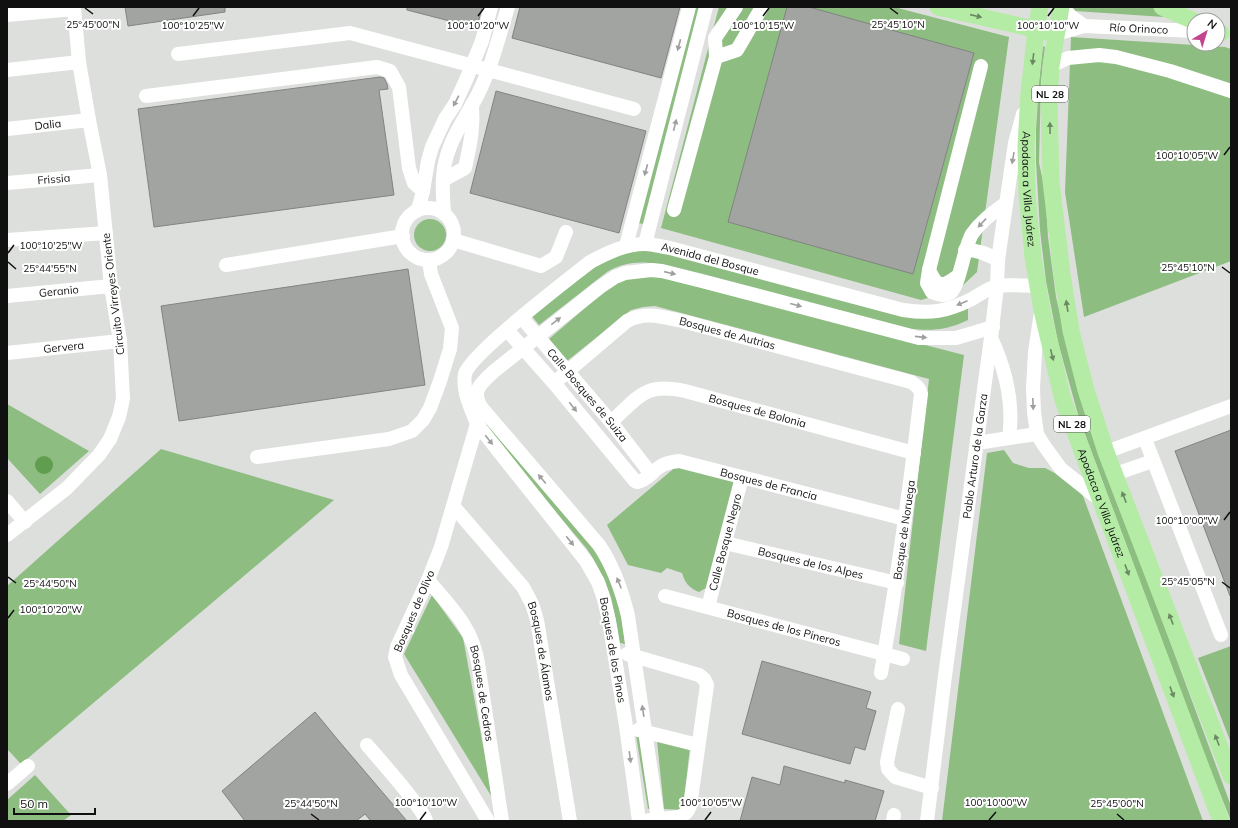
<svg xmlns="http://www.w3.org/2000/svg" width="1238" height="828" viewBox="0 0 1238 828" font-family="Mulish,sans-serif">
<rect width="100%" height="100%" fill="#dddfdc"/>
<g fill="#8dbd80">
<polygon points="695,7 700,7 644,224 637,223"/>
<polygon points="719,7 894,7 1009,37 977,272 959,289 921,300 661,228"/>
<polygon points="1073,7 1155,7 1179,18 1075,11"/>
<polygon points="1071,37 1225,47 1231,49 1231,261 1084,317 1065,192"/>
<polygon points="1043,46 1045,47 1041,81 1039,163 1045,190 1048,237 1056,297 1071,361 1123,515 1231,806 1231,821 1205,756 1079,418 1058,342 1046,281 1040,230 1036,161 1036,129 1039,83"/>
<circle cx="430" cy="235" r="16"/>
<path d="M 647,248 L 911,317 L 968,308 L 968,320 C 947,330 933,331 910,329 L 658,264 C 639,261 624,262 607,272 L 539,325 L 531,315 L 602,262 L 617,254 Z"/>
<polygon points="655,276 964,355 926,651 899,644 929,379 655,306 643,307 631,310 567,361 549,339 613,284 623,279"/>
<polygon points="7,404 89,451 40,494 7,458"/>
<path d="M 487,421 L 592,544 L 608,570 L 621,612 L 625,644 L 620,643 C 614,606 608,580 587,549 L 486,429 Z"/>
<polygon points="161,449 334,500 21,764 7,749 7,586"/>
<polygon points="1004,450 1013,463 1029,468 1045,468 1070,481 1083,496 1203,821 942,821 987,453"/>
<path d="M 678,465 L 737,479 L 706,588 L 699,592 C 689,588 685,583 682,573 L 667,568 L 661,573 L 628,565 L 607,525 Z"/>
<polygon points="432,595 463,638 493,799 404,654"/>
<polygon points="1231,646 1231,743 1198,658"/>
<polygon points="636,735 640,736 653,807 648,809"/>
<polygon points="657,741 690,747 683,810 664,809"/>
<polygon points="35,775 71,815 63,821 7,821 7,800"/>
</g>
<circle fill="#609d4e" cx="44" cy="465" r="9"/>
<g fill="#a2a4a1" stroke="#828481">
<polygon points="125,7 225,7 225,12 128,26"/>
<polygon points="407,7 482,7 477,28 407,10"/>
<polygon points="520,7 680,7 661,78 512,38"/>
<polygon points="787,7 809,7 974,53 913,274 728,222"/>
<polygon points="380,77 384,78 387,84 388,89 379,90 394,195 154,227 138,109"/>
<polygon points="496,91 646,131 619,233 470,193"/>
<polygon points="408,269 425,385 179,421 161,306"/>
<polygon points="1231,430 1231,596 1230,596 1175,451"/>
<polygon points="762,661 871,692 866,708 876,711 865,750 855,747 850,764 742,734"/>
<polygon points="315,712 338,740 407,821 371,821 365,814 356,821 245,821 222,791"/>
<polygon points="784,766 845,783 845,780 884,791 875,821 740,821 752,777 780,785"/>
</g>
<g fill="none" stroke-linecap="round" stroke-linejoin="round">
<g stroke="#fff" stroke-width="14">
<polyline points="1061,9 1084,26"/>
<polyline points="7,15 74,9"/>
<path id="s1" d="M 1056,34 L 1084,26 L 1194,31"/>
<polyline points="178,54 350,33 634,109"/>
<polyline points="716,57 737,50 762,7"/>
<path d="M 981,66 L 929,270 L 927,283 L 932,292 C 938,294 944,297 950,293 C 959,288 964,247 972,234 C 981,221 994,212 1006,203"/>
<polyline points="1051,66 1068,58 1099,55 1116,57 1170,71 1231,91"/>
<polyline points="7,70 79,62"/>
<polyline points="146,96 377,67 390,71 399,87 409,168 414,183 423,191"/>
<path id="s2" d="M 7,129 L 89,120"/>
<path d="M 443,180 L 465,168 C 470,145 474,129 472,105"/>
<path id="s3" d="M 7,183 L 100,175"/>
<circle cx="428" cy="234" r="26"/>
<polyline points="418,210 423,191 428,161 432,147 445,119 455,104 466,80 482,41 491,7"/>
<polyline points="674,210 716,57 715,38 736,7"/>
<path d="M 444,214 C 443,196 441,176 446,159 C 452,135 467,116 478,94 C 492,66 499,36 508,7"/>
<polyline points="7,240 106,233"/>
<polyline points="453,240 541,266 556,257 566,232"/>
<polyline points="645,244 706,7"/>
<polyline points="626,246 689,7"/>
<path d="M 965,250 C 978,250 987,254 998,260"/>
<polyline points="226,265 403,236"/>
<path d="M 929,270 C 938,289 943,287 958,276"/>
<path id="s4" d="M 7,296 L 111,286"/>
<polyline points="1041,312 1035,352 1033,388 1034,412 1037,434 1043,444 1061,469 1100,500"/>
<path id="s5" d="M 522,318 L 611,422 L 651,474"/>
<path id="s6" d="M 507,330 L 554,383 L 635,481 L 637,482 C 648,480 652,471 661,466 C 667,462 673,462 679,461 L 905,519"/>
<path id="s7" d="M 7,353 L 120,341"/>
<path id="s8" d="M 554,383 L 627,321 C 646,311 662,317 682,321 L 911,382 C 916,385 920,388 921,394 C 910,487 897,581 881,673"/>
<polyline points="479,417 441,547 428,580 397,647 395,657 401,675 488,821"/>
<path id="s9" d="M 611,422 C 639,397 644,382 685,391 L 914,453"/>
<polyline points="1009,438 1037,434"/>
<polyline points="1145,439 1221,635"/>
<path d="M 977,443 L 1009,438 C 1014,403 1006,370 991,338"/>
<polyline points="1106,452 1231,406"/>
<polyline points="257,457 389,439 412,431 423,420 430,408 440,381 450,349 452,328 431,274 429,260"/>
<polyline points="1115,474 1153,461"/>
<polyline points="7,501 25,522"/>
<path id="s10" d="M 454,507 L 523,587 L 532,604 L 537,620 L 570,821"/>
<polyline points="7,535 67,488 99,455 110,439 119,417 123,399 120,341 111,286 100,175 89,120 79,62 74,7"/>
<path id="s11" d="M 725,543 L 897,583"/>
<path id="s12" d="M 428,580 C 451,608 472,626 478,663 L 502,821"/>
<path id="s13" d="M 665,596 L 903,659"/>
<path id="s14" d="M 708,607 L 742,477"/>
<path d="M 627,654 L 699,675 L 704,679 L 707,685 L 690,806 C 688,812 685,815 679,817 L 649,820"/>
<polyline points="898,709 887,762 888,769 895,777 932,788"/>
<polyline points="638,730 698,745"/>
<path d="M 367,745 C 379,759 423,808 426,821"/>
<polyline points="7,784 28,766"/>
<path d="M 658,819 L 628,616 C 622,591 614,567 599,545 L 481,407 C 471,390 481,384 493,372 L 600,287 L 615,277 L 625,273 L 651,270 L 662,271 L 702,281 L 919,338 L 956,338 L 993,327"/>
<path id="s15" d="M 639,821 L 626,726 L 609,621 L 604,599 L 598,582 L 586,561 L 477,424 C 471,408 462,391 465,374 C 470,354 569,279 590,262 C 607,253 625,244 645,244 C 653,244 662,247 670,248 L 903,310 C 931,314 946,312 972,299 C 979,295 988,288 997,286 C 1005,284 1027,286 1037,286"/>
<polyline points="893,821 894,815"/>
<path id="s16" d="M 927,821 L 945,676 L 991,338 L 997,286 L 998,260 L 1010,177 L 1015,143 L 1023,114"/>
</g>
<g stroke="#b5eca5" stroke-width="17">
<polyline points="938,7 1047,32"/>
<path id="s17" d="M 1040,7 L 1036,30 L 1029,93 L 1026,146 L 1027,193 L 1033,257 L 1042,310 L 1063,400 L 1221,821"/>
<polyline points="1061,7 1051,66 1049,102 1051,181 1062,274 1071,331 1086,390 1106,452 1231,776"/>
<polyline points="1162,7 1194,21"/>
<polyline points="1218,32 1221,33"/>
</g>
</g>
<defs><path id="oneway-solid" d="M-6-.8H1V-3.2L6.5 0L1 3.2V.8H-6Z"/></defs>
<g fill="#6a8962">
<use href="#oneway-solid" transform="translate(976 16) rotate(13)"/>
<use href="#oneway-solid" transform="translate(1033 59) rotate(97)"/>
<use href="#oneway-solid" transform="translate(1050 128) rotate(-91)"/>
<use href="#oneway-solid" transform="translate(1067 306) rotate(-99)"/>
<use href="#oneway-solid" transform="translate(1052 355) rotate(76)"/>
<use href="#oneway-solid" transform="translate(1124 497) rotate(-111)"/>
<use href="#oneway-solid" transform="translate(1127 570) rotate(70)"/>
<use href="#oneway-solid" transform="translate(1171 619) rotate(-111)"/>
<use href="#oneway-solid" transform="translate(1172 692) rotate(70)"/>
<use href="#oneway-solid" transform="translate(1217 740) rotate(-111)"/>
</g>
<g fill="#9f9f9f">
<use href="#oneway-solid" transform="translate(679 45) rotate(105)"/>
<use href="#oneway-solid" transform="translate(456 101) rotate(118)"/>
<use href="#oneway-solid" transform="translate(675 125) rotate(-76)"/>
<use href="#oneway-solid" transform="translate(1013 158) rotate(100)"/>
<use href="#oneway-solid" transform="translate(646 170) rotate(105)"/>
<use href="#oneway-solid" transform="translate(982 223) rotate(133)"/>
<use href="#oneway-solid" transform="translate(670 273) rotate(13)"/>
<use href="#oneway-solid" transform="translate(962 303) rotate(157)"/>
<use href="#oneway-solid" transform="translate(796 305) rotate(15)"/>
<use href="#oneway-solid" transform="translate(556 321) rotate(-38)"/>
<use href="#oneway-solid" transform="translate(921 337) rotate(6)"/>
<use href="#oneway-solid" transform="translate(1033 404) rotate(88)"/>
<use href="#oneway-solid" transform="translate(573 407) rotate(51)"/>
<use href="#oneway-solid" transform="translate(489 440) rotate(51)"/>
<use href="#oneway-solid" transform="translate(542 479) rotate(-130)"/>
<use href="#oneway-solid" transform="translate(570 541) rotate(51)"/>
<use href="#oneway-solid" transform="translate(619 583) rotate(-112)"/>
<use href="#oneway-solid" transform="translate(643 711) rotate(-99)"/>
<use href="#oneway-solid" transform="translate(630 757) rotate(82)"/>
</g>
<path fill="none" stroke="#0f100f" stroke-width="1.5" d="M 85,8 L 93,14M 890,8 L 898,14M 193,16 L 199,8M 478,16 L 484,8M 763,16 L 769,8M 1048,16 L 1054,8M 1224,155 L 1230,147M 8,253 L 14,245M 8,262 L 16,269M 1222,267 L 1230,273M 1224,520 L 1230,512M 8,577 L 16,583M 1222,582 L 1230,588M 8,618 L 14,610M 311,814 L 319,820M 1117,814 L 1124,820M 420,820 L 426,812M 705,820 L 711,812M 989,820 L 996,812"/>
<g text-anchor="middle" stroke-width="4" stroke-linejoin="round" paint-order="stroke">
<g fill="#fff" stroke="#575857" stroke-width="1">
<rect x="1032" y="86" width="36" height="16" rx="3"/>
<rect x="1054" y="416" width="36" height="16" rx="3"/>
</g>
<g font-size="10" font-weight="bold" fill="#0f100f">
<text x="1050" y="98">NL 28</text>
<text x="1072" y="428">NL 28</text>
</g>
<g font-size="11" fill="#0f100f" stroke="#fff">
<text dy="4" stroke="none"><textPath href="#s1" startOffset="84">Río Orinoco</textPath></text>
<text dy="4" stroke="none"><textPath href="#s2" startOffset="41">Dalia</textPath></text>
<text dy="4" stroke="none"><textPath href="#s3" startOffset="47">Frissia</textPath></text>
<text dy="4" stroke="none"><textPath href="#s17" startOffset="183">Apodaca a Villa Juárez</textPath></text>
<text dy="4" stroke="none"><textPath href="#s15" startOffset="788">Avenida del Bosque</textPath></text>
<text dy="4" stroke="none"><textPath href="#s4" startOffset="52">Geranio</textPath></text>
<text transform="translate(113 294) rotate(-97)" y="4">Circuito Virreyes Oriente</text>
<text dy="4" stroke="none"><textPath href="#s8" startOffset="199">Bosques de Autrias</textPath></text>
<text dy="4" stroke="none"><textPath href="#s7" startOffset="57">Gervera</textPath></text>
<text dy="4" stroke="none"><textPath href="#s5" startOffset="101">Calle Bosques de Suiza</textPath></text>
<text dy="4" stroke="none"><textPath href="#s9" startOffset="161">Bosques de Bolonia</textPath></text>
<text dy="4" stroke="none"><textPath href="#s16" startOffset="368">Pablo Arturo de la Garza</textPath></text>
<text dy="4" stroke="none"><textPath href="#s6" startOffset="341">Bosques de Francia</textPath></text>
<text dy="4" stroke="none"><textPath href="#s17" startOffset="507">Apodaca a Villa Juárez</textPath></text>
<text transform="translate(904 530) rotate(-82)" y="4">Bosque de Noruega</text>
<text dy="4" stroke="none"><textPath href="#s14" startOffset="67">Calle Bosque Negro</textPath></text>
<text dy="4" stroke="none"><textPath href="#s11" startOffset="88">Bosques de los Alpes</textPath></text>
<text transform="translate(414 611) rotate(-67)" y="4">Bosques de Olivo</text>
<text dy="4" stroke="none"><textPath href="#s13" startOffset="123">Bosques de los Pineros</textPath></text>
<text transform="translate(613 650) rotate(80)" y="4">Bosques de los Pinos</text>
<text dy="4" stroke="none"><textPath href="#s10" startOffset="173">Bosques de Álamos</textPath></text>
<text dy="4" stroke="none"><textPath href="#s12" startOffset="129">Bosques de Cedros</textPath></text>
</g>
</g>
<g font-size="10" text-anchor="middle" fill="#0f100f" stroke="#fff" stroke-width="4" stroke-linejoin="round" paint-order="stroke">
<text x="93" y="28">25°45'00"N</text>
<text x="898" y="28">25°45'10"N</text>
<text x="478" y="29">100°10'20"W</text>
<text x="193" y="29">100°10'25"W</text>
<text x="763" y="29">100°10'15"W</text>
<text x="1048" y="29">100°10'10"W</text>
<text x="1187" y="159">100°10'05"W</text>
<text x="51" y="249">100°10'25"W</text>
<text x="1188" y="271">25°45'10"N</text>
<text x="50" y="272">25°44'55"N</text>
<text x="1187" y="524">100°10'00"W</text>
<text x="1188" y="585">25°45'05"N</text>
<text x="50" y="587">25°44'50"N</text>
<text x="51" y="613">100°10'20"W</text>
<text x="426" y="806">100°10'10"W</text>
<text x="711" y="806">100°10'05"W</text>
<text x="996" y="806">100°10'00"W</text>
<text x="311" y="807">25°44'50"N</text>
<text x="1117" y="807">25°45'00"N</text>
</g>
<rect width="1238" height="828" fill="none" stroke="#0f100f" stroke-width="16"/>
<g transform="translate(1206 32) rotate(38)"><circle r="19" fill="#ffffff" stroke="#9f9f9f"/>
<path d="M0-3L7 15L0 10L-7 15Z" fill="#c5448e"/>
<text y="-6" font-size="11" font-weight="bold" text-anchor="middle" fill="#0f100f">N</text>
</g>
<path d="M14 808v6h81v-6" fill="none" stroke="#0f100f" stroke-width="2"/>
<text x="20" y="808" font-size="12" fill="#0f100f" stroke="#ffffff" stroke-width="3" paint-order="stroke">50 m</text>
</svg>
